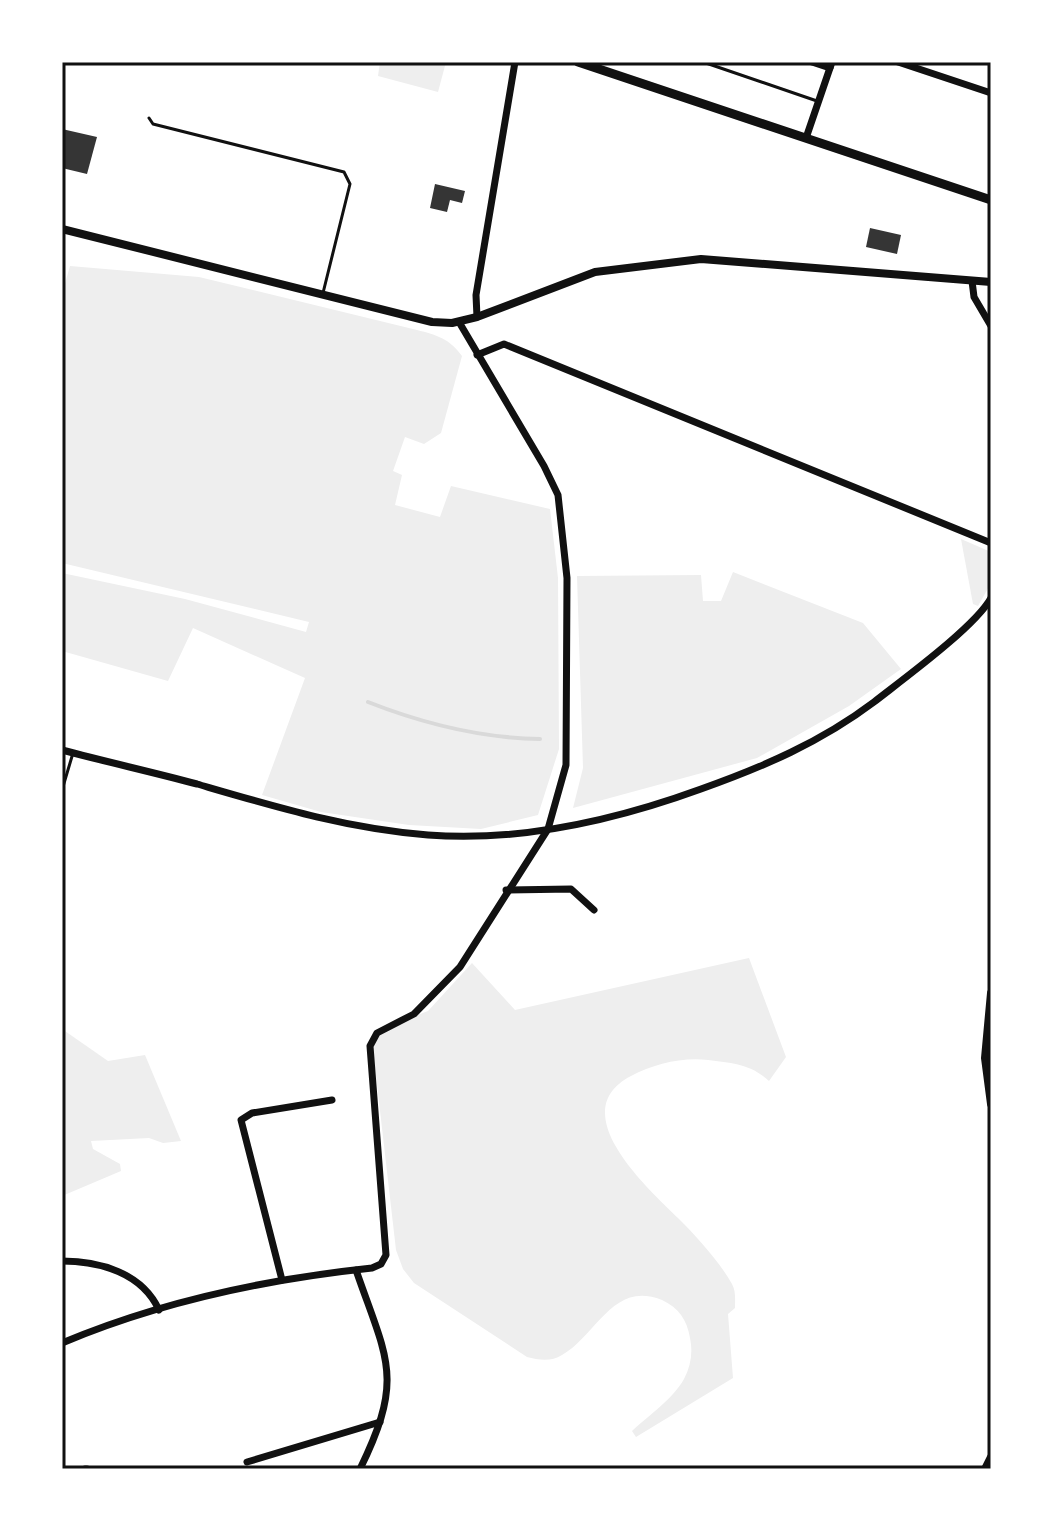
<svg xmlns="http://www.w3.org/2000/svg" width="1053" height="1531" viewBox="0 0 1053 1531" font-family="'Titillium Web',sans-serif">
<rect width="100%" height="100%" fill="#fff"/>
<g fill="#eee">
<polygon points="380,62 446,62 438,92 378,76"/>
<path d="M 70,266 L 199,277 L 417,330 C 437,335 450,339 462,356 L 441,433 L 424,444 L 405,437 L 393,471 L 402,475 L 395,505 L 440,517 L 451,486 L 550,509 L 558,578 L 559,749 L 538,815 L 481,829 L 409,825 L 321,812 L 262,795 L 305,678 L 193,628 L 168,681 L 62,651 L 62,573 L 185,599 L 306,632 L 309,622 L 62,563 L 62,294 Z"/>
<polygon points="961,539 991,552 991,583 978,606 973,604"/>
<polygon points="733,572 863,623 901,669 849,706 757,758 573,808 583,768 577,576 701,575 703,601 721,601"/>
<path d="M 749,958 L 786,1057 L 769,1081 C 751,1064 732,1063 708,1060 C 682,1057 654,1064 631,1076 C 562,1112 649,1189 678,1218 C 697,1237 719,1261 732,1284 C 736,1291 735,1300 735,1308 L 728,1314 L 733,1378 L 636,1437 L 632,1431 C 649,1415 673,1399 684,1379 C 691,1366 693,1352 690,1338 C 687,1320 679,1308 662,1300 C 613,1280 597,1335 562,1355 C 551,1362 539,1360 527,1357 L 414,1283 L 403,1269 L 396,1250 L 372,1041 L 383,1028 L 428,1011 L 472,963 L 515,1010 Z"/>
<polygon points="62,1029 108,1061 145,1055 181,1141 163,1143 149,1138 91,1141 93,1149 120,1164 121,1171 62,1196"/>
</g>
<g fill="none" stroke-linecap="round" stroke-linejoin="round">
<path stroke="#d9d9d9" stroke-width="4" d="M 368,702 C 424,724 479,738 540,739"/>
</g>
<g fill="#353535">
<polygon points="62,129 97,137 87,174 62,168"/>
<polygon points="435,184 465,191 462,203 450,200 447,212 430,208"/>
<polygon points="870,228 901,235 897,254 866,247"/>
</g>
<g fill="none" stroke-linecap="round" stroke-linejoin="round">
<g stroke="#111" stroke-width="3">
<polyline points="703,62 817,101"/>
<polyline points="149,118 153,124 344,172 350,184 323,293"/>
<polyline points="62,790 73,753"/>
</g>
<g stroke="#111" stroke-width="7">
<polyline points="812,62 830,68"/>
<polyline points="898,62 991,93"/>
<polyline points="806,138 832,62"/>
<polyline points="972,281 974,297 991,326"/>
<polyline points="477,317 476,295 515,62"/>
<polyline points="477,355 504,344 991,543"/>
<path d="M 62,750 C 107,762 152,772 197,784 C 276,807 345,828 428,835 C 519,842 616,820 701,789 C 763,767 821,742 874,702 C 902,680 975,627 991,598"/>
<polyline points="506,890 571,889 594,910"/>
<path d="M 62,1261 C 100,1261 142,1273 159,1310"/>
<path d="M 356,1270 C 387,1360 405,1377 360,1469"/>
<polyline points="282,1280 241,1120 252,1113 332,1100"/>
<path d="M 62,1343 C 159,1302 268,1279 372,1268 L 381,1264 L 386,1255 L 370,1046 L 377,1033 L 414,1014 L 460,967 L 548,829 L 566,765 L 567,578 L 558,495 L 544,466 L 459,322"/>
<polyline points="247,1462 380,1422"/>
<polyline points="85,1469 87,1469"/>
</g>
<g stroke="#111" stroke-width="8">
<polyline points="62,229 432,322 452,323 477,317 595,272 701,259 991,282"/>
<polyline points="991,993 985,1058 991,1104"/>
<polyline points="985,1469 991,1457"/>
</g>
<polyline stroke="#111" stroke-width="9" points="578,62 991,200"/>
</g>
<rect width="1053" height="1531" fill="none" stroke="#ffffff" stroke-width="128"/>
<rect x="64" y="64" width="925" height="1403" fill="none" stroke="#111" stroke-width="3"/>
</svg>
